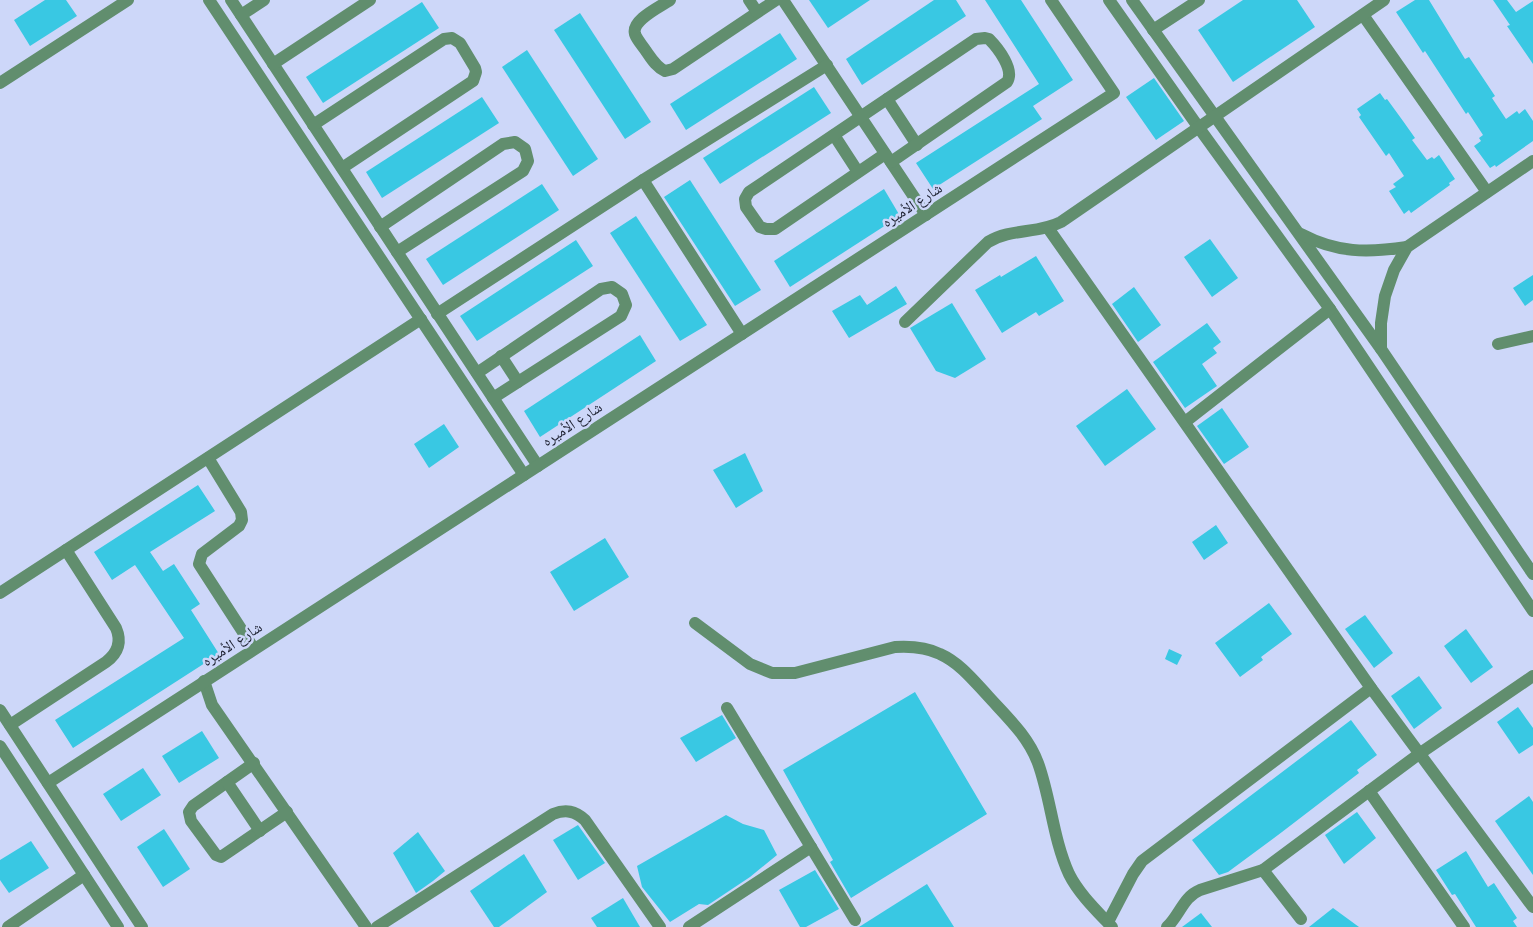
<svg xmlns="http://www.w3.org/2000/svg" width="1533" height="927" viewBox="0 0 1533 927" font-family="'Times New Roman','Noto Naskh Arabic',serif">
<rect width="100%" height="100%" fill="#cdd7f9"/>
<g fill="#39c8e3">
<polygon points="45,0 66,0 77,16 30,46 14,20"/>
<polygon points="809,0 870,0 828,28"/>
<polygon points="934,0 956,0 966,16 862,85 846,59"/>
<polygon points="985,0 1021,0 1073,80 1033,106 1042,119 933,189 916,163 1039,84"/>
<polygon points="1243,0 1297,0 1315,27 1233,82 1198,30"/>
<polygon points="1415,0 1429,0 1465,59 1469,57 1495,96 1492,98 1506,119 1517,111 1519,114 1525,109 1533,121 1533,141 1496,167 1495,165 1490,168 1474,146 1481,141 1479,138 1483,135 1468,112 1466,114 1425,51 1423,53 1396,12"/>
<polygon points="1493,0 1507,0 1516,12 1533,1 1533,64 1507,26 1510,25"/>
<polygon points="422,2 439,28 323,103 306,77"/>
<polygon points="580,13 651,122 625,139 554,30"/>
<polygon points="780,33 797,59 686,130 670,104"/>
<polygon points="527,50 598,159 573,176 502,67"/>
<polygon points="1154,78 1184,121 1156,140 1126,97"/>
<polygon points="814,87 831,113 720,184 703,158"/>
<polygon points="1380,93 1385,100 1387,99 1403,121 1415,138 1412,140 1427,160 1432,157 1434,159 1439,155 1455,179 1449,183 1450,185 1411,213 1409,210 1404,214 1389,191 1396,187 1393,184 1404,176 1389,153 1386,156 1359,117 1361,115 1357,109"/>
<polygon points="482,97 499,123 382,198 366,172"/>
<polygon points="690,180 761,290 735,306 664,197"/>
<polygon points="542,184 559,210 443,285 426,259"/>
<polygon points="884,189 900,216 790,287 774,261"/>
<polygon points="636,216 707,325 680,341 610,233"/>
<polygon points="1210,239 1238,278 1212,297 1184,257"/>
<polygon points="576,240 593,266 477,341 460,316"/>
<polygon points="1036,256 1064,301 1039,316 1036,312 1002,333 975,290 1000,275 1001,277"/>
<polygon points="1533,275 1533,300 1525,306 1513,288"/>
<polygon points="896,286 907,304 849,338 832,311 860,295 867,305"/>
<polygon points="1134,287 1161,325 1138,342 1112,304"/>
<polygon points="952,303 986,359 955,378 936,371 910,328"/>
<polygon points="1207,323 1221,342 1213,348 1217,353 1202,364 1217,386 1185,408 1153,362"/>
<polygon points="640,335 656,361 540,437 524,411"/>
<polygon points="1127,389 1156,429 1105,466 1076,426"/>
<polygon points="1222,408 1249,447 1224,464 1197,426"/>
<polygon points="444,424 459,447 429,468 414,444"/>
<polygon points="745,453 763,491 736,508 713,470"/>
<polygon points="198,485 215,511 150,552 163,571 174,564 200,604 191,610 219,654 73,748 55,720 184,638 135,565 112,580 94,552"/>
<polygon points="1216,525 1228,543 1204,560 1192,542"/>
<polygon points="605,538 629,577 574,611 550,572"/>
<polygon points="1269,603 1292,634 1261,657 1263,660 1240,677 1215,643"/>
<polygon points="1365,615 1393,653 1374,668 1345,629"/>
<polygon points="1466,629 1493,667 1471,683 1444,646"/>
<polygon points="1169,649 1182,655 1177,665 1165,659"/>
<polygon points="1419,676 1442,708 1414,729 1391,696"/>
<polygon points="915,692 987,814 851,898 830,862 833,860 783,770"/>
<polygon points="1518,707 1533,728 1533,745 1519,754 1497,722"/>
<polygon points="722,715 736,738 696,762 680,738"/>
<polygon points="1351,720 1377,755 1357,770 1359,773 1282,832 1228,872 1219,875 1192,840"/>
<polygon points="202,731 219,758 179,783 162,756"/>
<polygon points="143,768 161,795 121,821 103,794"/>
<polygon points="1529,796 1533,802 1533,875 1495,821"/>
<polygon points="1357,812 1376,838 1344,864 1325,835"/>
<polygon points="726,815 743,824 764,830 777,855 750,877 708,905 699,904 670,922 642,887 637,866"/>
<polygon points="578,825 605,863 578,880 553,840"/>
<polygon points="164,829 190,869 163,887 137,847"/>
<polygon points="418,832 445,871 433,881 416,893 393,853"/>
<polygon points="31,841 49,868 9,893 0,880 0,860"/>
<polygon points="1466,851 1488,887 1494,883 1517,918 1513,921 1517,927 1476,927 1455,894 1452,895 1436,870"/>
<polygon points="524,854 547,892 499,927 494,927 470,891"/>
<polygon points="815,870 839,909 806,927 800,927 779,890"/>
<polygon points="927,884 954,927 859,927"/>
<polygon points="623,898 640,927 597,927 591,918"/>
<polygon points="1333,908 1359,927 1309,927"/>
<polygon points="1201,913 1212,927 1182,927"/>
</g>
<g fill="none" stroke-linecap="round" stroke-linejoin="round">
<g stroke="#618e6e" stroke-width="12">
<polyline points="209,0 524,475"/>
<polyline points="231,0 538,466"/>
<path d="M 670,0 C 660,7 631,20 635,34 C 637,40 643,46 646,51 C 651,58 656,67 665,71 L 673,69 L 776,0"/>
<polyline points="749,0 757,12"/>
<polyline points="783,0 926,215"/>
<polyline points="1109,0 1199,128 1330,309 1533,611"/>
<polyline points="1132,0 1381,349 1533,574"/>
<polyline points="241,15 264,0"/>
<polyline points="1363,15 1487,192"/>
<polyline points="1153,30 1199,0"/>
<polyline points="273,64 370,0"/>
<polyline points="0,83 128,0"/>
<polyline points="887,99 917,145"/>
<polyline points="313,125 444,39 452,38 460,43 475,68 476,72 473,81 342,168"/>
<polyline points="834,135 858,172"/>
<path d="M 885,154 L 775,229 L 766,229 L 760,227 L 746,207 L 745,199 L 749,192 L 976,39 L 985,38 L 989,39 C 998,48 1015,70 1007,82 L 891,162"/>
<polyline points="643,180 742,334"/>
<polyline points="380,227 503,144 515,142 525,149 528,161 523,171 397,252"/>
<polyline points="1048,228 1371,688 1533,907"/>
<path d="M 1301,234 C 1337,253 1367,253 1407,247"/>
<polyline points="437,314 643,180 827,65"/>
<path d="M 905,322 L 988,242 C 1011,228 1038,234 1061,222 L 1384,0"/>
<polyline points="1498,344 1533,336"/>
<polyline points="1381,349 1381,323 1385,296 1394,270 1407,247 1533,161"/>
<polyline points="501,356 518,382"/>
<polyline points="477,373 601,289 612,287 622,294 626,305 621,316 493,398"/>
<polyline points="1185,422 1330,309"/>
<polyline points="208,458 241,512 242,520 239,526 202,554 199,564 254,649"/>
<polyline points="0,593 421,319"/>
<path d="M 695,623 L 750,664 L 772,673 L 795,673 L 895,647 C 911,646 926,647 940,654 C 960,663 974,681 988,696 C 1007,717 1028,736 1038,763 C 1051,799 1053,839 1069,874 C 1079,894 1097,911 1112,927"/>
<polyline points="204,681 212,705 366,927"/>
<polyline points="727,708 855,920"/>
<polyline points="0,710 142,927"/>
<path d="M 10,725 L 106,662 C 118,653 122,642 116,628 L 66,550"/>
<polyline points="0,746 118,927"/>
<polyline points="254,763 193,806 189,812 191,821 216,855 221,857 287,812"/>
<polyline points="227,782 260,831"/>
<polyline points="48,783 1114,93 1051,0"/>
<polyline points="1369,791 1464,927"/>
<polyline points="1263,870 1301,919"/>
<polyline points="1108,922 1133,874 1142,861 1371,688"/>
<polyline points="8,927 84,875"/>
<path d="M 377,927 L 553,814 C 566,809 575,811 585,820 L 660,927"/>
<polyline points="689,927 811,847"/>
<path d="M 1167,927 C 1180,915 1183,897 1200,890 L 1263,870 L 1419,754 L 1533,676"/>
</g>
</g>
<g text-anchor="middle" stroke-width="5" stroke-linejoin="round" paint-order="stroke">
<g font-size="15" fill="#1b1f2f" stroke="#cdd7f9">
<text transform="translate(912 205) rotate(-33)" y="5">شارع الأميره</text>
<text transform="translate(572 424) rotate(-33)" y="5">شارع الأميره</text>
<text transform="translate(232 644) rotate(-33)" y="5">شارع الأميره</text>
</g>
</g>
</svg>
